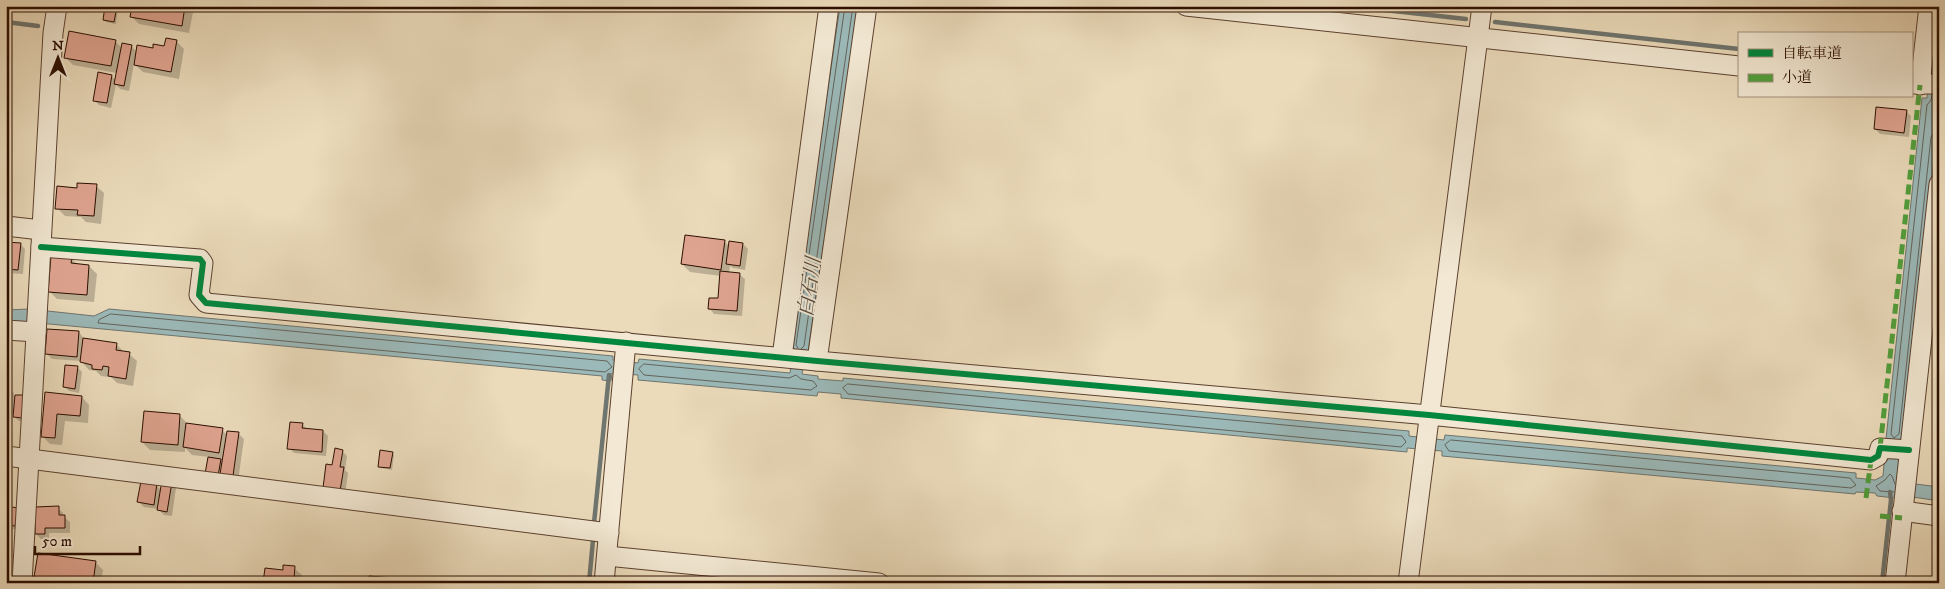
<svg xmlns="http://www.w3.org/2000/svg" width="1945" height="589" viewBox="0 0 1945 589" font-family="'IM FELL DW Pica','Noto Serif JP',serif">
<rect width="100%" height="100%" fill="#ebdbbb"/>
<filter id="stains"><feTurbulence type="fractalNoise" baseFrequency=".004" numOctaves="4"/><feColorMatrix values="0 0 0 0 .2 0 0 0 0 .09 0 0 0 0 .02 0 0 0 .5 -.17"/></filter>
<radialGradient id="worn" r=".72"><stop offset=".6" stop-color="#630" stop-opacity="0"/><stop offset="1" stop-color="#630" stop-opacity=".3"/></radialGradient>
<polygon fill="#9bb9b9" stroke="#6f756f" points="840,6 858,6 808,352 805,352 802,374 818,376 818,379 843,381 843,378 1409,431 1409,436 1444,440 1445,435 1856,473 1856,478 1875,480 1883,476 1885,453 1887,453 1888,439 1886,439 1922,98 1927,98 1934,6 1939,6 1939,115 1903,440 1900,440 1899,454 1908,483 1939,487 1939,501 1900,495 1895,498 1877,496 1875,493 1856,492 1855,494 1442,456 1442,451 1407,448 1407,452 841,398 841,394 818,392 817,396 638,380 638,375 612,373 611,381 602,380 602,376 28,322 6,323 6,310 29,309 94,316 109,309 613,356 613,360 638,363 639,359 790,373 793,350 790,350"/>
<g fill="#0003">
<polygon points="107,6 118,8 116,24 106,22 104,20"/>
<polygon points="133,6 187,6 193,12 189,33 139,24 131,16"/>
<polygon points="115,41 122,48 131,46 137,52 165,48 176,41 184,49 179,79 143,72 134,64 129,91 120,89 116,85 111,108 99,105 94,100 111,76 116,80 117,73 73,65 65,57"/>
<polygon points="1906,111 1911,116 1909,137 1880,134 1875,129"/>
<polygon points="96,186 104,193 101,224 86,222 81,217 65,216 57,208 78,189"/>
<polygon points="724,241 730,247 743,244 748,249 745,270 733,268 730,266 729,273 739,274 745,279 742,316 714,314 709,308 719,300 721,276 690,272 682,264"/>
<polygon points="6,243 20,244 25,249 23,274 6,273"/>
<polygon points="71,258 78,265 89,266 97,274 94,302 57,299 49,291"/>
<polygon points="79,332 84,339 116,344 124,352 129,354 137,361 133,386 117,383 110,376 109,377 101,376 96,371 89,370 81,361 52,359 47,354"/>
<polygon points="77,367 82,372 79,393 69,391 64,386"/>
<polygon points="6,388 9,388 14,393 14,396 24,397 28,422 19,421 12,415 11,425 6,425"/>
<polygon points="46,394 82,397 89,405 88,423 65,421 62,445 50,444 42,436"/>
<polygon points="180,416 187,423 222,430 227,435 228,432 239,434 244,439 238,481 211,478 209,457 192,455 185,448 185,452 150,450 142,442"/>
<polygon points="302,424 307,429 323,431 328,436 326,456 294,453 289,448"/>
<polygon points="342,451 347,456 345,470 348,473 345,495 329,493 333,466"/>
<polygon points="392,453 394,455 392,470 381,468 379,466"/>
<polygon points="171,483 176,488 172,516 164,515 158,509 144,507 139,502 156,485 161,490"/>
<polygon points="6,507 17,509 20,530 6,528"/>
<polygon points="58,508 63,513 63,516 70,522 70,533 49,533 49,539 41,539 36,534"/>
<polygon points="95,562 103,570 101,583 42,583 36,576"/>
<polygon points="294,568 302,575 302,581 306,583 265,583"/>
</g>
<g fill="none" stroke-linecap="round" stroke-linejoin="round">
<g stroke="#64645c" stroke-width="1">
<polyline points="1932,95 1931,100 1927,105 1891,434 1894,438 1899,434 1931,137 1934,133 1939,132"/>
<polygon points="111,314 607,361 612,367 605,372 98,323 99,320"/>
<polyline points="798,348 796,345 845,6"/>
<polyline points="801,349 804,346 853,6"/>
<polygon points="644,364 789,378 796,375 801,379 813,381 817,386 811,390 644,375 639,369"/>
<polygon points="848,384 1402,436 1406,442 1401,447 848,394 843,388"/>
<polygon points="1451,440 1850,478 1856,485 1851,488 1449,451 1445,445"/>
<polyline points="1894,492 1880,491 1876,486 1885,480 1890,474 1892,476 1895,484"/>
</g>
<g stroke="#6f756f" stroke-width="4.5">
<polyline points="1348,6 1466,19"/>
<polyline points="6,22 38,26"/>
<polyline points="1495,22 1739,49"/>
<polyline points="594,523 609,375"/>
<polyline points="589,583 593,540"/>
<polyline points="1882,583 1891,500 1890,492"/>
</g>
</g>
<g fill="#dfa490" stroke="#2c0e00">
<polygon points="105,6 117,6 114,22 103,20"/>
<polygon points="132,6 185,6 182,26 130,17"/>
<polygon points="69,31 116,40 111,66 64,58"/>
<polygon points="166,38 177,40 171,72 134,65 137,45 153,48 153,44 164,46"/>
<polygon points="122,43 132,45 124,86 114,84"/>
<polygon points="98,72 112,75 107,103 93,101"/>
<polygon points="1876,107 1907,110 1904,133 1874,129"/>
<polygon points="77,183 97,184 94,216 77,215 78,210 55,209 57,186 77,188"/>
<polygon points="685,235 725,240 721,270 681,264"/>
<polygon points="729,241 743,243 740,266 726,264"/>
<polygon points="6,242 21,243 18,270 6,269"/>
<polygon points="51,256 72,257 71,263 89,265 87,295 48,292"/>
<polygon points="720,271 740,273 737,311 708,309 709,298 718,298"/>
<polygon points="47,329 79,331 77,357 45,354"/>
<polygon points="83,338 117,343 116,350 130,352 126,379 108,376 109,367 103,366 102,370 92,369 92,365 80,362"/>
<polygon points="65,365 78,366 75,389 63,387"/>
<polygon points="6,387 10,387 7,421 6,421"/>
<polygon points="45,392 82,396 80,416 57,414 55,438 41,437"/>
<polygon points="15,395 25,395 23,418 13,417"/>
<polygon points="144,411 180,414 178,445 141,442"/>
<polygon points="290,422 303,423 302,428 323,430 322,452 287,449"/>
<polygon points="186,423 223,428 219,453 183,447"/>
<polygon points="227,431 239,432 233,476 220,474"/>
<polygon points="335,448 343,450 340,467 344,467 340,491 323,488 326,464 332,465"/>
<polygon points="380,450 393,452 390,468 378,467"/>
<polygon points="208,457 221,459 218,476 205,474"/>
<polygon points="162,480 172,482 167,512 157,510"/>
<polygon points="141,481 157,483 154,505 137,502"/>
<polygon points="6,506 18,508 15,526 6,525"/>
<polygon points="59,506 59,515 65,515 65,528 45,528 45,534 35,534 35,507"/>
<polygon points="38,553 96,561 93,583 77,583 34,577"/>
<polygon points="283,565 295,566 294,579 305,580 305,583 263,583 265,568 283,570"/>
<polygon points="6,566 16,567 14,583 6,583"/>
<polygon points="369,576 394,578 393,583 369,583"/>
</g>
<g fill="none" stroke-linecap="round" stroke-linejoin="round">
<g stroke="#5c412f" stroke-width="21">
<g id="minor">
<polyline points="1186,6 1739,66"/>
<polyline points="1911,84 1939,84"/>
<polyline points="1920,85 1929,6"/>
<polyline points="6,226 41,230"/>
<polyline points="41,247 200,259 203,263 199,295 206,303 817,361 1429,415 1871,460 1878,456 1880,448 1909,450"/>
<polyline points="6,330 36,332"/>
<polyline points="782,357 829,6"/>
<polyline points="817,361 867,6"/>
<polyline points="6,456 609,533"/>
<polyline points="1902,511 1939,516"/>
<polyline points="607,556 879,583"/>
<polyline points="22,583 53,33 57,6"/>
<polyline points="604,583 626,342"/>
<polyline points="1408,583 1482,6"/>
<polyline points="1895,583 1939,184"/>
</g>
</g>
<use href="#minor" stroke="#f2e8d3" stroke-width="19"/>
<g stroke="#519f3c" stroke-width="5" stroke-dasharray="10 5" stroke-linecap="butt">
<polyline points="1880,448 1920,85"/>
<polyline points="1866,498 1871,460"/>
<polyline points="1880,516 1902,518"/>
</g>
<g stroke="#f2e8d3" stroke-width="9">
<polyline id="cycleway" points="41,247 200,259 203,263 199,295 206,303 817,361 1429,415 1871,460 1878,456 1880,448 1909,450"/>
</g>
<use href="#cycleway" stroke="#00873e" stroke-width="6"/>
</g>
<g text-anchor="middle" stroke-width="4" stroke-linejoin="round" paint-order="stroke">
<g font-size="20" font-style="italic" fill="#534a41" stroke="#f2e8d3">
<text transform="translate(809 287) rotate(-82)" y="7">白石川</text>
</g>
</g>
<rect width="1945" height="589" fill="none" stroke="#ebdbbb" stroke-width="25"/>
<rect x="8" y="8" width="1930" height="574" fill="none" stroke="#2c0e00" stroke-width="2.5"/>
<rect x="12" y="12" width="1920" height="564" fill="none" stroke="#2c0e00"/>
<rect x="1738" y="32" width="175" height="65" fill="#f2e8d3" stroke="#a3917f"/>
<rect x="1748" y="49" width="25" height="8" fill="#00873e" stroke="#a3917f"/>
<text x="1782" y="58" font-size="15" fill="#2c0e00">自転車道</text>
<rect x="1748" y="74" width="25" height="8" fill="#519f3c" stroke="#a3917f"/>
<text x="1782" y="82" font-size="15" fill="#2c0e00">小道</text>
<g transform="translate(58 58)" stroke="#f2e8d3" stroke-width="4" paint-order="stroke">
<path d="M0-4L9 19L0 12L-9 19Z" fill="#2c0e00"/>
<text y="-8" font-size="14" font-weight="bold" text-anchor="middle" fill="#2c0e00">N</text>
</g>
<path d="M35 546v8h105v-8" fill="none" stroke="#2c0e00" stroke-width="2.5"/>
<text x="42" y="546" font-size="15" fill="#2c0e00" stroke="#f2e8d3" stroke-width="4" paint-order="stroke">50 m</text>
<rect width="100%" height="100%" filter="url(#stains)"/>
<rect width="100%" height="100%" fill="url(#worn)"/>
</svg>
